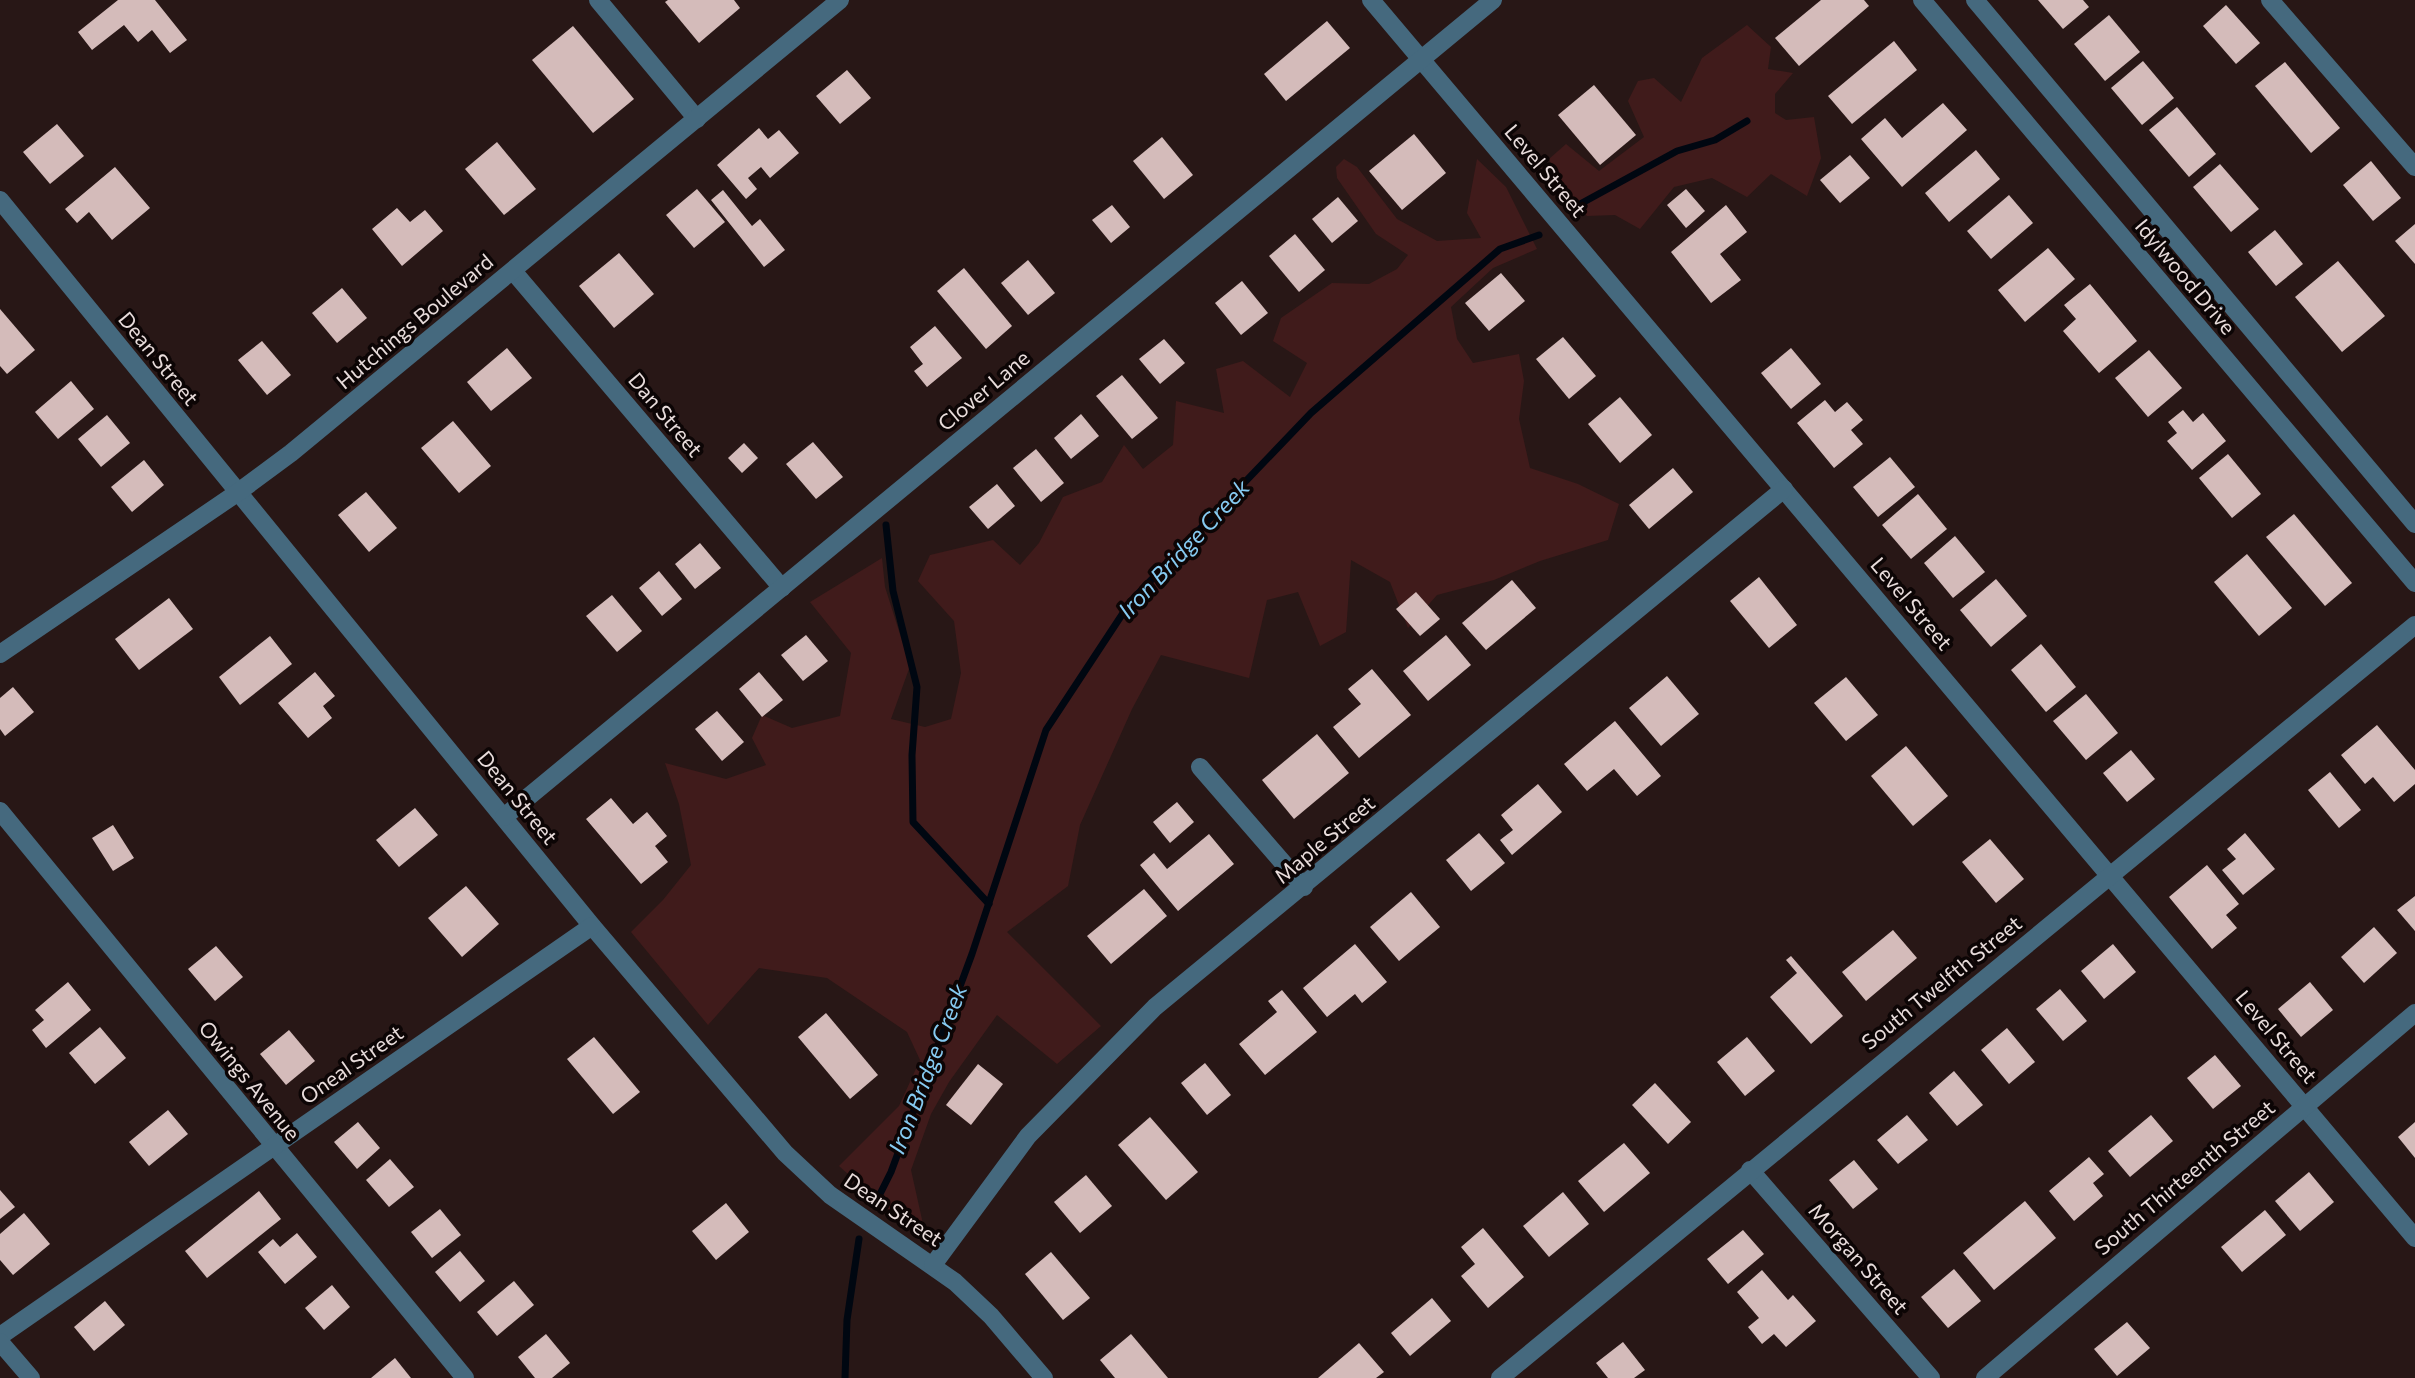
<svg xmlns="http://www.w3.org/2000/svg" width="2415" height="1378" viewBox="0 0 2415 1378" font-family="Commissioner,sans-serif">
<rect width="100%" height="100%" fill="#281716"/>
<g fill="#401b1b">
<polygon points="1747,25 1771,47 1768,69 1793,73 1775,94 1775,113 1786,120 1814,117 1821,158 1807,196 1771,174 1747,197 1712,178 1674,187 1640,229 1615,215 1587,216 1562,189 1549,159 1566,144 1599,171 1644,137 1628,101 1638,81 1654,78 1681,102 1702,58"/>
<polygon points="1344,159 1357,167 1397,219 1437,241 1481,238 1467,213 1477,159 1506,187 1537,249 1493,268 1451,307 1457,339 1473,363 1519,354 1524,381 1519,419 1530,468 1578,484 1619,504 1608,540 1540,561 1494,580 1437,595 1408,628 1390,582 1351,560 1346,632 1320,646 1298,592 1267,600 1249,678 1161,655 1132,709 1080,825 1068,886 1007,932 1101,1026 1057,1064 997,1015 949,1082 931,1114 911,1170 923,1224 887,1209 839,1166 899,1106 920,1060 907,1032 827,978 759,968 708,1025 631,932 663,900 691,865 679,804 665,763 726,779 766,765 752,738 762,715 792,728 840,716 851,653 810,602 882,558 885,587 910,666 891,719 925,727 951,719 961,673 954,621 918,581 930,555 993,540 1020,565 1039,543 1063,497 1102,482 1124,445 1143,469 1173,445 1176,401 1224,413 1216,369 1243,361 1290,397 1307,363 1273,341 1281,318 1332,283 1369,284 1397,269 1408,255 1376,234 1337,178 1336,167"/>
</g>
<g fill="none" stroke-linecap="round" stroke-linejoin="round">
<g stroke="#000711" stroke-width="7">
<polyline points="1571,209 1677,151 1715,140 1747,121"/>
<polyline points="886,525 893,591 917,687 912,755 913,822 989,904"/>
<polyline points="876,1202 891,1172 972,954 1046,730 1131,601 1311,413 1500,249 1539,235"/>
<polyline points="845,1378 847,1320 859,1239"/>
</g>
</g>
<g fill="#d4bbba">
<polygon points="118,0 155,0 187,40 170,53 152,30 138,42 124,25 92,50 78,32"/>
<polygon points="668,0 734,0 740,8 699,43 665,2"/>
<polygon points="1821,0 1864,0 1869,6 1799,66 1775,38"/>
<polygon points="2038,0 2083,0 2089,7 2063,29"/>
<polygon points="2226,5 2260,43 2236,64 2203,26"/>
<polygon points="2109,15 2140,52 2105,81 2074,44"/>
<polygon points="1327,21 1350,48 1286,101 1264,74"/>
<polygon points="573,26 634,99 593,133 532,60"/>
<polygon points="1894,41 1917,70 1852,124 1828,96"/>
<polygon points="2143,61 2174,98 2142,125 2111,88"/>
<polygon points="2285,62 2340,128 2311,153 2255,86"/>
<polygon points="847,70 871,98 840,124 816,96"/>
<polygon points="1594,85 1636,135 1600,165 1558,115"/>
<polygon points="1943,103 1967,130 1902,187 1861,139 1885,118 1902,138"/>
<polygon points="2177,107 2216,154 2189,177 2149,130"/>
<polygon points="57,124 84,156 50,184 23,152"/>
<polygon points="759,128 768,139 779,130 799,153 770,178 761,167 748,178 757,189 746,199 717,165"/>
<polygon points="1414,134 1446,173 1402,210 1369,171"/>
<polygon points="1162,137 1193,175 1164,199 1133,161"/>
<polygon points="497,142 536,189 504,215 465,169"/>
<polygon points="1976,150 2000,179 1949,222 1925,193"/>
<polygon points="1850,155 1870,178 1840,203 1820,180"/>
<polygon points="2371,161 2401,198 2373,221 2343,185"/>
<polygon points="2220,164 2259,209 2231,232 2193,187"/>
<polygon points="115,167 150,208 112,240 89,212 77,223 65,209"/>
<polygon points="697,189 725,222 694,248 666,215"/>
<polygon points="1686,189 1705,211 1686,228 1667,205"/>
<polygon points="723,190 752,226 760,219 785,250 764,267 711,200"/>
<polygon points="2009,195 2033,223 1991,259 1967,231"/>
<polygon points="1338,197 1358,221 1332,243 1312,219"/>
<polygon points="1112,205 1130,227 1111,243 1092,220"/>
<polygon points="1726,205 1747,232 1720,254 1741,280 1711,303 1671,252"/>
<polygon points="397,208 410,222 425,210 443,231 402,266 372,229"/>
<polygon points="2415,224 2415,264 2395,241"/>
<polygon points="2275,230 2303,264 2276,286 2248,252"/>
<polygon points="1295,234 1325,270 1299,292 1269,256"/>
<polygon points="2048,248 2075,279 2025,322 1998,290"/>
<polygon points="619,253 654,294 614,328 579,286"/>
<polygon points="1028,260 1055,293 1028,315 1001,283"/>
<polygon points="2338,261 2385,316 2342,352 2295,297"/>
<polygon points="964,268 1012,326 986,349 937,291"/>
<polygon points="1501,273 1525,301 1489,331 1465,303"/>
<polygon points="1242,281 1268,313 1241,335 1215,303"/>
<polygon points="2090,284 2137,341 2099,373 2063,331 2076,319 2064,305"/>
<polygon points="342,288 367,318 337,343 312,313"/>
<polygon points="0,309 35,350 7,374 0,366"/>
<polygon points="935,326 962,358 927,387 914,371 923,364 910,347"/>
<polygon points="1563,337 1596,376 1569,399 1536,359"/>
<polygon points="1164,339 1185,363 1160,384 1139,359"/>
<polygon points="262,341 291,375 267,395 238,360"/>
<polygon points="507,348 532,378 491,411 467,382"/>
<polygon points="1791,348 1821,384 1791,409 1761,373"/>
<polygon points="2149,350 2182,388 2148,417 2115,378"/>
<polygon points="1122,375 1158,418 1132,439 1096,396"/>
<polygon points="71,381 94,409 58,439 35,412"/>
<polygon points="1620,397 1652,435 1620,463 1588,424"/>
<polygon points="1825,400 1835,412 1847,402 1863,420 1851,430 1863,444 1834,468 1797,423"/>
<polygon points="2183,410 2193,422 2203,413 2226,441 2192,470 2167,441 2177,433 2168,422"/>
<polygon points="1081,414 1099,436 1071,459 1054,438"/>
<polygon points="107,415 130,443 101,467 78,439"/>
<polygon points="453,421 491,466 459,493 421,448"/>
<polygon points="813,442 843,477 816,499 786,464"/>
<polygon points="744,443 758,458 742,473 728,458"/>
<polygon points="1036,449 1064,483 1041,502 1013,468"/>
<polygon points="2228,454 2261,494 2232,518 2199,478"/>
<polygon points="1890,457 1915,487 1878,517 1853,487"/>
<polygon points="144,460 164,485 132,512 111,487"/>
<polygon points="1673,468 1693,492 1649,529 1629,505"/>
<polygon points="997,484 1015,506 988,529 969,507"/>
<polygon points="366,492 397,528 369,552 338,515"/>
<polygon points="1918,494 1947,529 1911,559 1882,525"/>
<polygon points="2294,514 2352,583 2325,606 2266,537"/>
<polygon points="1955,536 1985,572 1953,598 1924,563"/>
<polygon points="700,543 721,568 695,589 675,564"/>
<polygon points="2247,554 2292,608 2259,636 2214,582"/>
<polygon points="659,571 682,599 662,616 639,588"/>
<polygon points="1759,577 1797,625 1769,648 1730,601"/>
<polygon points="1996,579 2027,616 1991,647 1960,610"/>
<polygon points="1512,580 1536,608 1486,650 1462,623"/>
<polygon points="1416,592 1440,619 1420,636 1396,609"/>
<polygon points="612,595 642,631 617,652 586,616"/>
<polygon points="169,598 193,629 139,670 115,639"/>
<polygon points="806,635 828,661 803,681 781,655"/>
<polygon points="1446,635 1471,665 1428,701 1403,671"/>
<polygon points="270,636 292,664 240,705 219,677"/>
<polygon points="2041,644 2076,687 2046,712 2011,670"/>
<polygon points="1372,669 1411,715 1359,758 1333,727 1361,704 1348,689"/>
<polygon points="315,672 335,696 323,706 332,718 308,738 278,703"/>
<polygon points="759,672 783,700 762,717 739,689"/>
<polygon points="1667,676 1699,714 1661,746 1629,708"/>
<polygon points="1846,677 1878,715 1846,741 1814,703"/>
<polygon points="13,687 34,712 5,736 0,729 0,698"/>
<polygon points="2086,694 2118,733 2086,760 2053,721"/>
<polygon points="717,711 744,742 722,761 695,729"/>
<polygon points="1615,721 1661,776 1637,796 1614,769 1587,791 1564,764"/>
<polygon points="2377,725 2415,770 2415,784 2394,802 2373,777 2365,784 2341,755"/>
<polygon points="1317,734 1349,773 1294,819 1262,780"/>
<polygon points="1906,746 1948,796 1913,826 1871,776"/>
<polygon points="2131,750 2155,779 2127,802 2103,773"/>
<polygon points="2330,772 2361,810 2339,828 2308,790"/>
<polygon points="1538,784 1562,812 1512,855 1500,840 1513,830 1501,815"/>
<polygon points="611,798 633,824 647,812 667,836 655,846 668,862 641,884 586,819"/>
<polygon points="1177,802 1194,822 1170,843 1153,822"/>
<polygon points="415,808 438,835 399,867 376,840"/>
<polygon points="113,825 134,858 113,871 92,838"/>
<polygon points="1479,833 1505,863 1471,891 1446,860"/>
<polygon points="2245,833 2275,869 2243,895 2222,870 2236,859 2227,849"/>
<polygon points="1209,834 1234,864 1178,911 1140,865 1154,853 1167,869"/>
<polygon points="1990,839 2024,879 1996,903 1962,862"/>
<polygon points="2207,865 2239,904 2226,915 2237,928 2212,949 2169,897"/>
<polygon points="466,886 499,924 462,957 428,918"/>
<polygon points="1144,889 1167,916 1111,964 1087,936"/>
<polygon points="1411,892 1440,927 1399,961 1370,927"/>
<polygon points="2415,896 2415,931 2397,910"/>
<polygon points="2374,927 2397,953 2364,983 2341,957"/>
<polygon points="1893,930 1917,958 1866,1001 1842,972"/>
<polygon points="1355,944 1387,982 1362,1003 1355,994 1327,1017 1303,988"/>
<polygon points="2113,944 2136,972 2104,999 2081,971"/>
<polygon points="216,946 243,977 215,1001 188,969"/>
<polygon points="1791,956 1843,1016 1811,1044 1770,997 1797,973 1786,960"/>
<polygon points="68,982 91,1010 46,1048 32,1030 44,1020 35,1010"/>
<polygon points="2310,982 2333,1010 2301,1037 2278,1009"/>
<polygon points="2060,989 2087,1021 2063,1041 2036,1009"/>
<polygon points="1282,990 1317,1032 1265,1075 1239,1044 1277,1012 1268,1001"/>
<polygon points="826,1013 878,1075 850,1099 798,1037"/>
<polygon points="100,1027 126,1058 95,1084 69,1053"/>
<polygon points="2007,1028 2035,1062 2009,1084 1981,1050"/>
<polygon points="289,1030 315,1061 286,1085 260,1054"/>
<polygon points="594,1037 640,1092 613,1114 567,1059"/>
<polygon points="1747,1037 1775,1071 1745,1096 1717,1062"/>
<polygon points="2215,1055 2241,1086 2213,1109 2187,1078"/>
<polygon points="1205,1063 1231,1095 1207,1115 1181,1083"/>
<polygon points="978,1064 1003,1084 971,1125 946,1105"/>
<polygon points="1954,1071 1983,1105 1957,1126 1929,1093"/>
<polygon points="1655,1083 1691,1122 1668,1144 1632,1105"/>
<polygon points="168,1110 188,1134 149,1166 129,1142"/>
<polygon points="1907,1115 1928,1140 1898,1164 1877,1140"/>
<polygon points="2151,1115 2173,1141 2130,1177 2108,1151"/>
<polygon points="1150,1117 1198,1172 1166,1200 1118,1145"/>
<polygon points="358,1122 380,1148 357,1169 334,1142"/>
<polygon points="2415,1122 2415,1158 2398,1137"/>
<polygon points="1624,1143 1650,1173 1604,1212 1578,1181"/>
<polygon points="2089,1157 2104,1174 2093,1183 2103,1196 2074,1221 2049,1191"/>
<polygon points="390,1159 414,1187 389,1207 366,1180"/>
<polygon points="1854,1160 1878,1189 1853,1209 1829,1180"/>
<polygon points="2309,1172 2334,1202 2300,1231 2275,1201"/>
<polygon points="1086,1175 1112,1206 1080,1233 1054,1202"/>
<polygon points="0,1190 15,1207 0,1219"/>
<polygon points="259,1191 281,1219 207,1278 185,1251"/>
<polygon points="1563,1192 1589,1224 1549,1257 1523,1226"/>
<polygon points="2025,1201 2056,1238 1994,1290 1963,1253"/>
<polygon points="726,1203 749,1232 716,1260 692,1231"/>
<polygon points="440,1209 461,1235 432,1258 411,1232"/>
<polygon points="2265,1210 2286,1235 2242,1272 2221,1247"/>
<polygon points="24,1213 50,1244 13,1275 0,1260 0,1234"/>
<polygon points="1483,1228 1524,1277 1488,1308 1461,1276 1475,1264 1461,1247"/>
<polygon points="1743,1230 1764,1254 1728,1284 1707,1259"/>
<polygon points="297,1233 317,1257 285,1284 258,1252 273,1239 280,1247"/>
<polygon points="460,1251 485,1281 460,1302 435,1272"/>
<polygon points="1051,1252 1090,1298 1063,1320 1025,1274"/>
<polygon points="1954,1269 1981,1301 1948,1328 1921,1297"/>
<polygon points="1762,1270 1788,1300 1793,1295 1816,1321 1786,1347 1774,1334 1762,1344 1748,1327 1759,1318 1737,1292"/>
<polygon points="514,1281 534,1305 497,1336 477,1312"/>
<polygon points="332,1285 350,1307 324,1330 305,1308"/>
<polygon points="1432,1298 1451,1321 1410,1356 1391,1333"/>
<polygon points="105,1301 125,1325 94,1351 74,1327"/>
<polygon points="2127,1322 2150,1348 2117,1376 2094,1349"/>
<polygon points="546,1334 570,1363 552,1378 535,1378 518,1357"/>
<polygon points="1131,1334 1168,1378 1115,1378 1100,1360"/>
<polygon points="1623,1342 1645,1370 1634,1378 1608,1378 1596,1363"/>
<polygon points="1359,1343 1384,1372 1376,1378 1318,1378"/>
<polygon points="395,1358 411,1378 371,1378"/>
</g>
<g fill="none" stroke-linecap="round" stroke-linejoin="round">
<g stroke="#45697e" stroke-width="18">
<polyline points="598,0 697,119"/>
<polyline points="1371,0 2415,1238"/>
<polyline points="1922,0 2415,583"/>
<polyline points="1975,0 2415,524"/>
<polyline points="2270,0 2415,167"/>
<polyline points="0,200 592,926 785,1153 830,1195 955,1282 991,1316 1044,1378"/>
<polyline points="513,271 782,588"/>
<polyline points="0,654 237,493 291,453 840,0"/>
<polyline points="1200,767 1304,887"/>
<polyline points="0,811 465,1378"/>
<polyline points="504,817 1493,0"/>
<polyline points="1750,1170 1931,1378"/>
<polyline points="933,1265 1028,1136 1155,1007 1784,489"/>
<polyline points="0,1336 592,926"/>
<polyline points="0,1342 31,1378"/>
<polyline points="1500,1378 2415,625"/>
<polyline points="1985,1378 2415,1013"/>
</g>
</g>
<g text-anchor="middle" stroke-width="7" stroke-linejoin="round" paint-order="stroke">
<g font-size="21" fill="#e8dcdb" stroke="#0c0505">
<text transform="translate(1545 171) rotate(50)" y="7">Level Street</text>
<text transform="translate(2185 277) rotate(50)" y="7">Idylwood Drive</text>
<text transform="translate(415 322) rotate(-40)" y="7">Hutchings Boulevard</text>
<text transform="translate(158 359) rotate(51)" y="7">Dean Street</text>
<text transform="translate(984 391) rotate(-40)" y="7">Clover Lane</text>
<text transform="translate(665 415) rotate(50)" y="7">Dan Street</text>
<text transform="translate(1911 604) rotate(50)" y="7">Level Street</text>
<text transform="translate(517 798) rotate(51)" y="7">Dean Street</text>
<text transform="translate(1325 840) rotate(-40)" y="7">Maple Street</text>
<text transform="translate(1942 983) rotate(-39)" y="7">South Twelfth Street</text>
<text transform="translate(2276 1037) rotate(50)" y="7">Level Street</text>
<text transform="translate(352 1065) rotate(-35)" y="7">Oneal Street</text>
<text transform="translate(249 1081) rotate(51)" y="7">Owings Avenue</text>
<text transform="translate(2185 1178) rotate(-40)" y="7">South Thirteenth Street</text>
<text transform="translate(893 1210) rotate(34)" y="7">Dean Street</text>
<text transform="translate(1858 1259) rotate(49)" y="7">Morgan Street</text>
</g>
<g font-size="23" font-style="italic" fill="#86caf1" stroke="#0c0505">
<text transform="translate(1184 549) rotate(-47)" y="8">Iron Bridge Creek</text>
<text transform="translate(928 1069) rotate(-69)" y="8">Iron Bridge Creek</text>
</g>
</g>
</svg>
